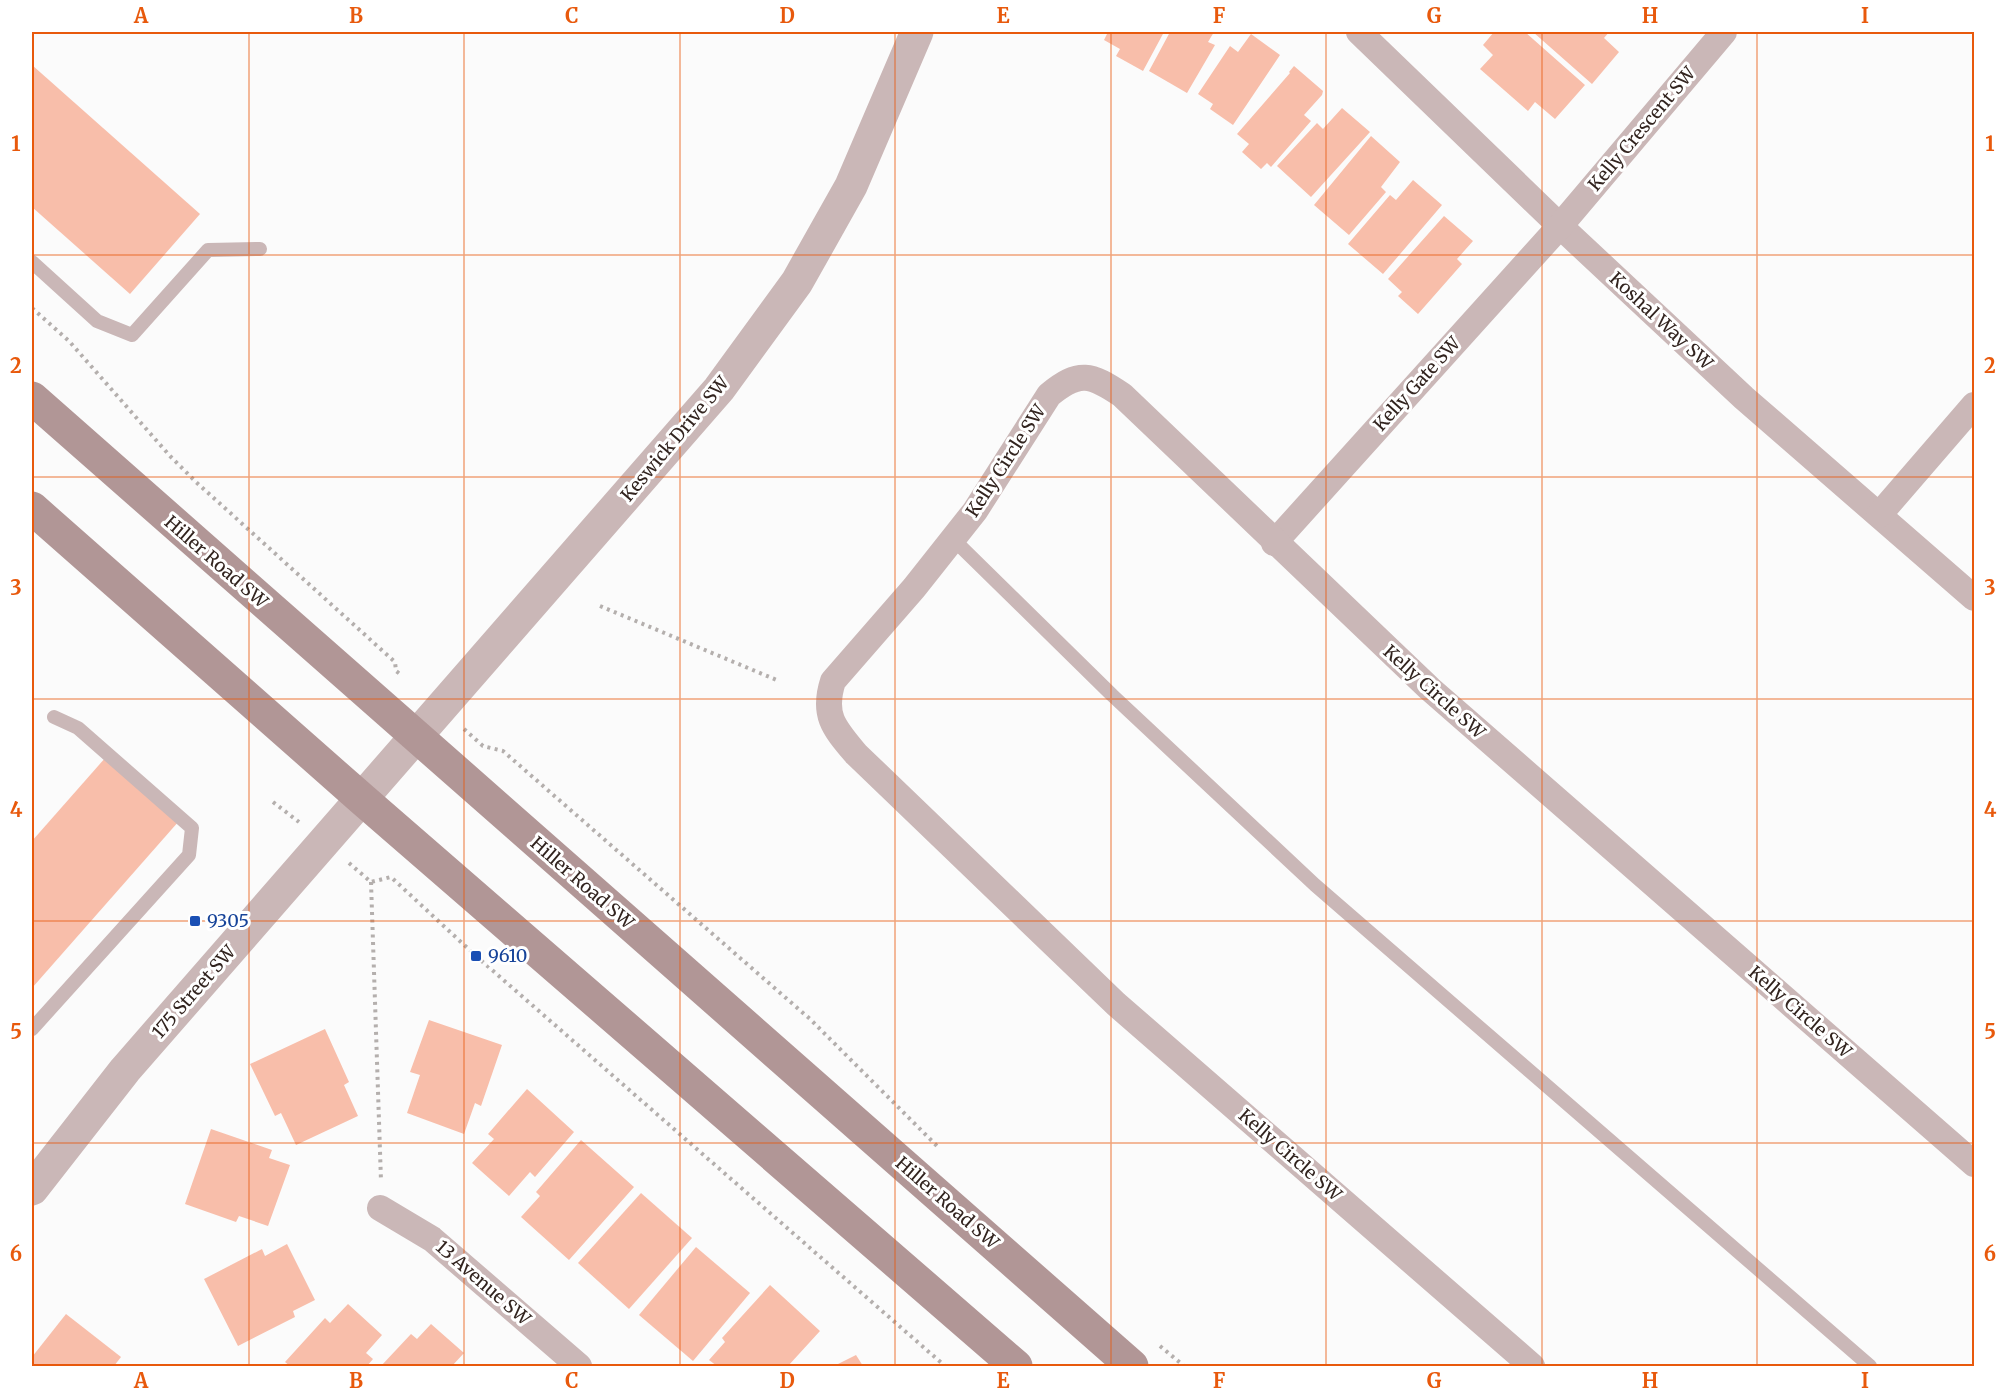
<svg xmlns="http://www.w3.org/2000/svg" width="2006" height="1398" viewBox="0 0 2006 1398" font-family="Merriweather,serif">
<rect width="100%" height="100%" fill="#fbfbfb"/>
<g fill="#f8beaa">
<polygon points="1108,32 1164,32 1143,71 1116,56 1120,49 1104,40"/>
<polygon points="1170,32 1214,32 1208,42 1215,45 1187,93 1149,71"/>
<polygon points="1494,32 1525,32 1585,85 1555,119 1535,102 1528,111 1480,69 1493,55 1483,45"/>
<polygon points="1533,32 1609,32 1604,38 1619,52 1592,84"/>
<polygon points="1251,34 1280,55 1233,125 1210,109 1213,104 1198,94 1230,46 1238,52"/>
<polygon points="32,65 200,214 130,294 32,207"/>
<polygon points="1294,66 1323,91 1322,95 1304,115 1311,121 1271,167 1267,163 1261,169 1242,152 1249,144 1237,134 1290,73 1289,72"/>
<polygon points="1342,108 1370,132 1311,197 1277,166 1317,123 1323,129"/>
<polygon points="1371,136 1400,162 1381,187 1386,192 1349,235 1314,205"/>
<polygon points="1413,180 1442,205 1383,274 1348,244 1390,195 1396,200"/>
<polygon points="1444,216 1473,241 1457,259 1462,264 1418,314 1398,296 1402,292 1388,279"/>
<polygon points="106,757 179,821 32,988 32,841"/>
<polygon points="429,1020 502,1045 481,1106 475,1103 464,1134 407,1113 420,1075 410,1072"/>
<polygon points="325,1029 349,1082 344,1085 358,1116 296,1145 281,1113 275,1116 250,1064"/>
<polygon points="527,1089 574,1132 535,1177 530,1172 509,1196 472,1163 494,1139 488,1134"/>
<polygon points="211,1129 272,1150 269,1158 290,1165 268,1226 239,1216 236,1222 185,1204"/>
<polygon points="581,1140 634,1187 569,1260 521,1217 540,1196 536,1192"/>
<polygon points="641,1193 692,1238 629,1309 578,1263"/>
<polygon points="287,1244 315,1300 293,1311 295,1317 238,1346 204,1279 262,1249 265,1256"/>
<polygon points="696,1247 750,1293 693,1361 639,1315"/>
<polygon points="770,1285 820,1331 788,1366 717,1366 709,1360 725,1342 722,1338"/>
<polygon points="348,1304 382,1335 366,1353 373,1359 367,1366 290,1366 285,1362 325,1318 330,1323"/>
<polygon points="66,1314 121,1357 114,1366 32,1366 32,1357"/>
<polygon points="431,1324 464,1353 452,1366 381,1366 411,1334 417,1339"/>
<polygon points="856,1355 863,1366 834,1366"/>
</g>
<g fill="none" stroke-linecap="round" stroke-linejoin="round">
<g stroke="#b4afad" stroke-width="4" stroke-dasharray="3 4.5" stroke-linecap="butt">
<polyline points="32,308 69,341 170,456 196,482 395,662 396,671 400,674"/>
<polyline points="600,606 779,681"/>
<polyline points="464,729 483,746 503,751 810,1019 940,1149"/>
<polyline points="273,802 299,822"/>
<polyline points="349,863 371,882 391,877 476,956 945,1366"/>
<polyline points="371,882 381,1181"/>
<polyline points="1160,1346 1184,1366"/>
</g>
<g stroke="#cab7b7" stroke-width="14">
<polyline points="32,262 97,321 132,335 208,250 260,249"/>
<polyline points="953,539 1112,695 1315,885 1870,1366"/>
<polyline points="32,1029 189,855 192,828 78,728 54,717"/>
</g>
<g stroke="#cab7b7" stroke-width="26">
<polyline points="1359,32 1560,226 1744,398 1974,598"/>
<polyline points="1879,515 1974,405"/>
<polyline points="1274,543 1560,226 1724,32"/>
<polyline points="380,1208 432,1239 579,1366"/>
<path d="M 1532,1366 L 1116,1004 L 856,754 C 834,728 822,715 833,681 L 914,588 L 975,511 L 1049,395 C 1079,370 1091,374 1122,395 L 1430,689 L 1974,1164"/>
</g>
<polyline stroke="#cab7b7" stroke-width="33" points="32,1189 125,1070 719,389 797,282 851,186 917,32"/>
<g stroke="#b19696" stroke-width="33">
<polyline points="32,398 1132,1366"/>
<polyline points="32,508 362,799 1016,1366"/>
</g>
</g>
<path fill="none" stroke="#e8590c" stroke-width="1.5" stroke-opacity="0.55" d="M 249,32 L 249,1366M 464,32 L 464,1366M 680,32 L 680,1366M 895,32 L 895,1366M 1111,32 L 1111,1366M 1326,32 L 1326,1366M 1542,32 L 1542,1366M 1757,32 L 1757,1366M 32,255 L 1974,255M 32,477 L 1974,477M 32,699 L 1974,699M 32,921 L 1974,921M 32,1143 L 1974,1143"/>
<g fill="#1a4fb4" stroke="#fff" stroke-width="2">
<rect x="189" y="915" width="12" height="12" rx="3"/>
<rect x="470" y="950" width="12" height="12" rx="3"/>
</g>
<g text-anchor="middle" stroke-width="6" stroke-linejoin="round" paint-order="stroke">
<g font-size="18" fill="#32241f" stroke="#fff">
<text transform="translate(1642 129) rotate(-50)" y="6">Kelly Crescent SW</text>
<text transform="translate(1661 321) rotate(43)" y="6">Koshal Way SW</text>
<text transform="translate(1417 384) rotate(-48)" y="6">Kelly Gate SW</text>
<text transform="translate(675 439) rotate(-50)" y="6">Keswick Drive SW</text>
<text transform="translate(1006 461) rotate(-57)" y="6">Kelly Circle SW</text>
<text transform="translate(216 562) rotate(41)" y="6">Hiller Road SW</text>
<text transform="translate(1434 692) rotate(42)" y="6">Kelly Circle SW</text>
<text transform="translate(582 883) rotate(41)" y="6">Hiller Road SW</text>
<text transform="translate(194 992) rotate(-49)" y="6">175 Street SW</text>
<text transform="translate(1800 1012) rotate(41)" y="6">Kelly Circle SW</text>
<text transform="translate(1290 1155) rotate(41)" y="6">Kelly Circle SW</text>
<text transform="translate(947 1203) rotate(41)" y="6">Hiller Road SW</text>
<text transform="translate(483 1283) rotate(41)" y="6">13 Avenue SW</text>
</g>
<g font-size="18" fill="#164399" stroke="#fff" text-anchor="start">
<text x="207" y="927">9305</text>
<text x="488" y="962">9610</text>
</g>
</g>
<rect width="2006" height="1398" fill="none" stroke="#ffffff" stroke-width="66"/>
<rect x="33" y="33" width="1940" height="1332" fill="none" stroke="#e8590c" stroke-width="2"/>
<g font-size="20" text-anchor="middle" font-weight="bold" fill="#e8590c">
<text x="141" y="23">A</text>
<text x="356" y="23">B</text>
<text x="572" y="23">C</text>
<text x="787" y="23">D</text>
<text x="1003" y="23">E</text>
<text x="1219" y="23">F</text>
<text x="1434" y="23">G</text>
<text x="1650" y="23">H</text>
<text x="1865" y="23">I</text>
<text x="16" y="151">1</text>
<text x="1990" y="151">1</text>
<text x="16" y="373">2</text>
<text x="1990" y="373">2</text>
<text x="16" y="595">3</text>
<text x="1990" y="595">3</text>
<text x="16" y="817">4</text>
<text x="1990" y="817">4</text>
<text x="16" y="1039">5</text>
<text x="1990" y="1039">5</text>
<text x="16" y="1261">6</text>
<text x="1990" y="1261">6</text>
<text x="141" y="1388">A</text>
<text x="356" y="1388">B</text>
<text x="572" y="1388">C</text>
<text x="787" y="1388">D</text>
<text x="1003" y="1388">E</text>
<text x="1219" y="1388">F</text>
<text x="1434" y="1388">G</text>
<text x="1650" y="1388">H</text>
<text x="1865" y="1388">I</text>
</g>
</svg>
